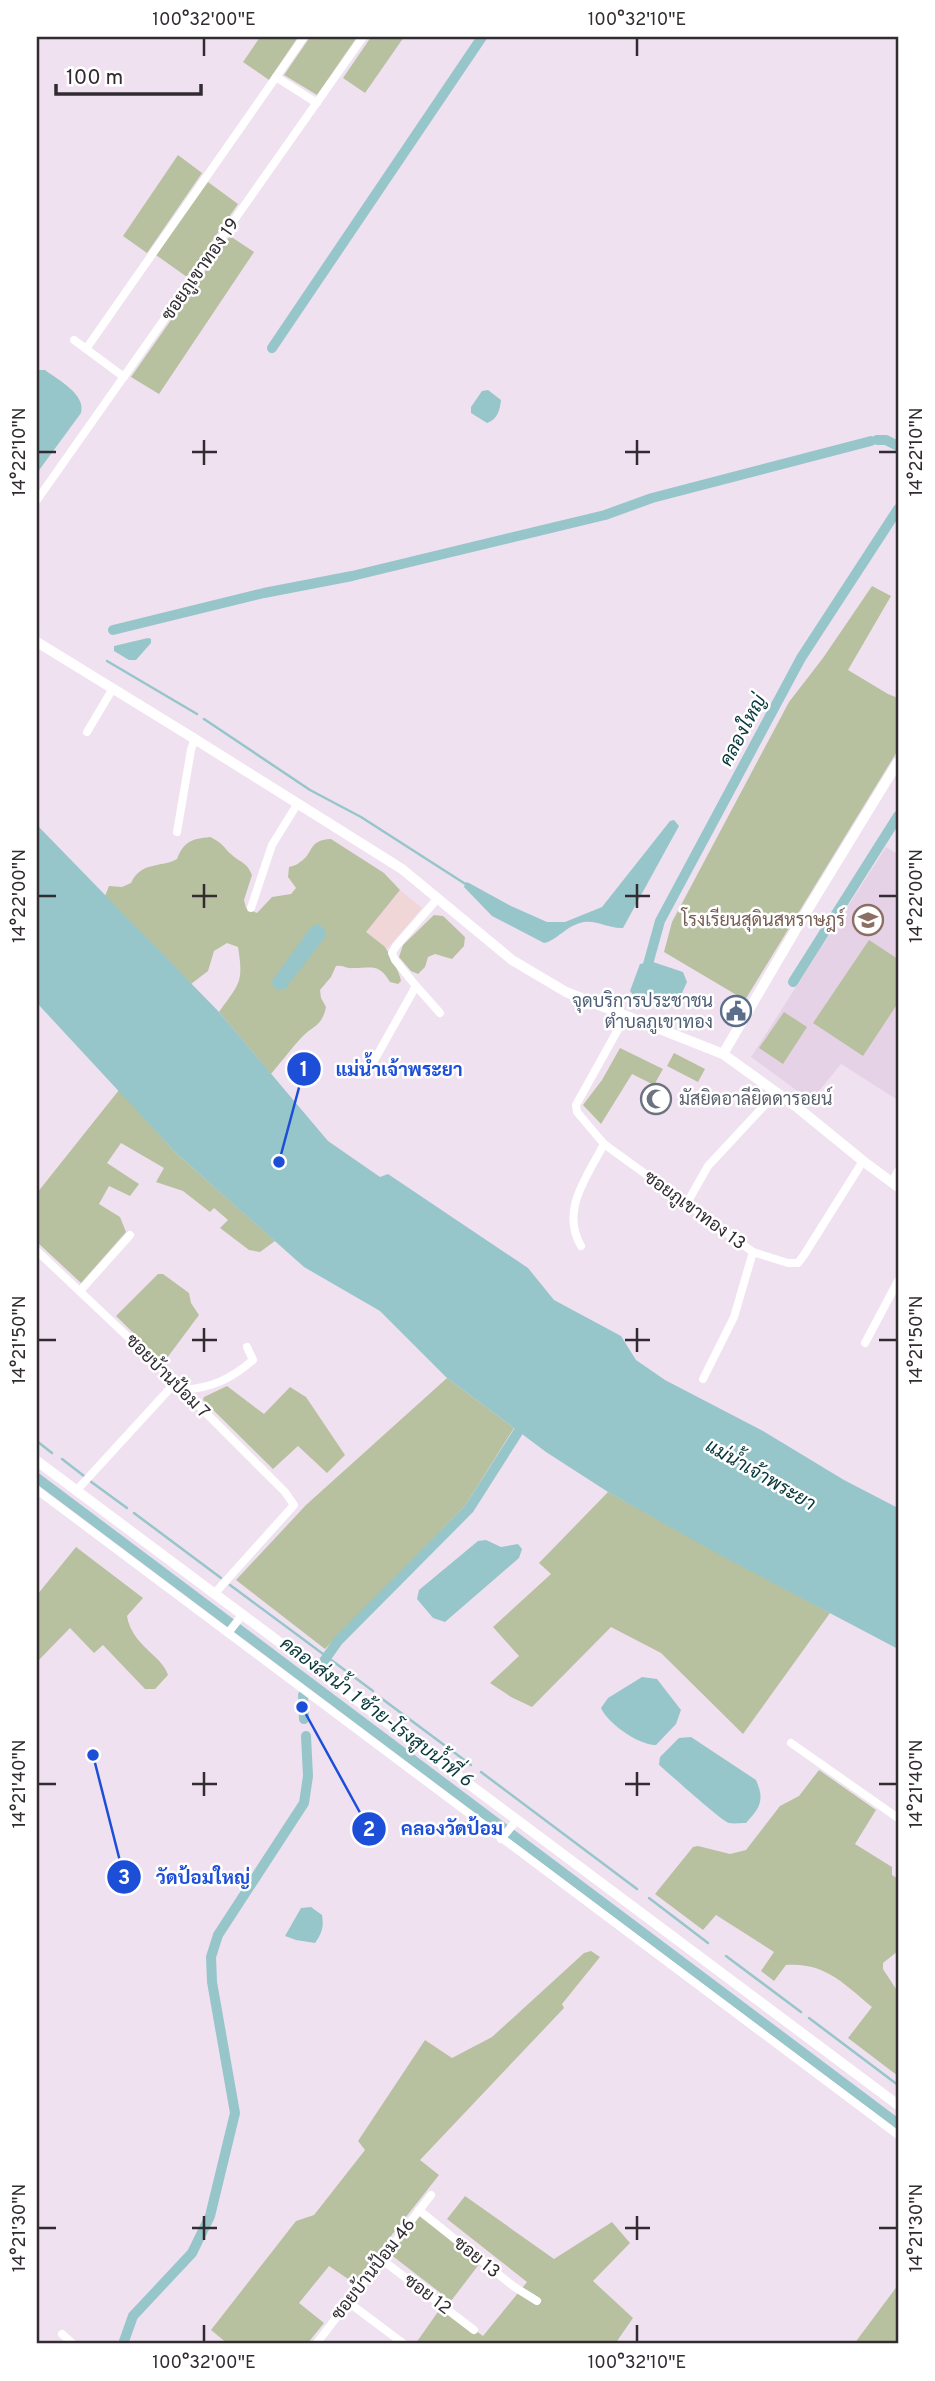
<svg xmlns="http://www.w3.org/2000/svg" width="935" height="2381" viewBox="0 0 935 2381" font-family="Overpass,Sarabun,sans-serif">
<rect width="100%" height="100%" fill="#f0e1f1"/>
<polygon fill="#f1d6d7" points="400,890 422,908 387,949 365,932"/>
<polygon fill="#e6d2e6" points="886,847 898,854 898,1097 896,1099 841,1064 811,1101 751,1057"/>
<g fill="#b7c19f">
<polygon points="260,37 298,37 269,80 243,62"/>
<polygon points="310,37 357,37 317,95 284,75"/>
<polygon points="371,37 404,37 365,93 343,78"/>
<polygon points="178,155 202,173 147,253 123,236"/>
<polygon points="208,182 238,204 187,277 156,255"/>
<polygon points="230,236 254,252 159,394 131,377"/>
<polygon points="872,586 891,596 848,670 888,694 898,698 898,750 745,1000 664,952 672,922 789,702 823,658"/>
<path d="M 210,837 C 223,843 223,847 232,855 C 242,864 246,861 252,875 L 244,900 L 246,908 L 257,913 L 272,897 L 291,894 L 296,888 L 288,877 L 289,867 C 293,866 297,865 300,862 C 314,854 307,840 331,839 L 384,873 L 400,890 L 366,932 C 372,937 378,941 384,946 C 388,950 401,975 401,981 L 398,984 L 390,982 C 379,963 372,968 353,968 C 347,969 343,965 336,966 L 331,977 L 320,990 L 321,998 L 326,1007 C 322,1027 313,1025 301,1038 C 291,1049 281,1062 271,1074 L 219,1012 C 239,984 244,983 238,947 L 227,943 L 214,951 L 208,971 L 191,984 L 105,896 L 109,886 L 122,887 L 131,883 C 141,861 161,868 177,859 C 184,841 192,839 210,837 Z"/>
<polygon points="434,915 443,916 465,937 464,946 452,959 435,954 428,957 425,967 418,974 411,971 399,957 403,945"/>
<polygon points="869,940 898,959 898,1003 863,1056 813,1023"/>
<polygon points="784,1012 807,1027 783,1064 759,1048"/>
<polygon points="620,1048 663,1069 654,1085 632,1074 601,1124 583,1105 602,1080"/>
<polygon points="674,1053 705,1069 698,1082 667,1066"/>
<polygon points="119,1090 176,1153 275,1241 260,1252 249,1250 220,1228 228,1220 214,1208 210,1212 183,1191 156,1182 164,1168 121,1143 107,1163 139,1184 130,1196 109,1186 99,1204 120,1217 126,1232 81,1283 37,1242 37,1193"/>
<polygon points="158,1274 163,1274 189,1293 191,1303 199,1315 167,1358 160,1359 116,1316"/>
<polygon points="447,1378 514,1428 465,1506 325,1649 236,1580 306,1505"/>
<polygon points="227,1386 264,1414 290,1387 306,1397 345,1455 327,1473 298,1446 273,1469 203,1400 204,1397"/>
<polygon points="608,1492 830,1613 743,1734 661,1653 611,1627 532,1707 511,1697 490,1683 519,1656 493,1627 551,1574 539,1563"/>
<path d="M 76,1547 L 143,1598 L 127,1616 C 132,1646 162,1655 168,1675 L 155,1689 L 145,1689 L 103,1645 L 94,1653 L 70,1628 L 37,1662 L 37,1595 Z"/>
<path d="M 819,1770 L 876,1810 L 855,1844 L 892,1867 L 892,1875 L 898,1879 L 898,1951 L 883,1963 L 883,1969 L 898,1992 L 898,2076 L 848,2038 L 872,2007 C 844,1984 825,1962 786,1965 L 774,1981 L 761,1971 L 774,1952 L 716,1915 L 703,1930 L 655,1894 L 693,1847 L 698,1846 L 730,1854 L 746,1850 L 780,1806 L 799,1796 Z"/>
<polygon points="591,1951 600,1957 562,2004 564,2008 420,2160 439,2175 354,2283 329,2266 299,2303 324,2323 307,2344 228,2344 211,2330 296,2221 314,2215 365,2150 358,2141 425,2040 452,2058 492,2037 584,1953"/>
<polygon points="465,2196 554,2259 612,2222 630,2243 593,2281 633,2318 615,2344 416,2343 442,2306 483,2336 527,2282 447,2219"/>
<polygon points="419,2216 480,2263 451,2301 390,2254"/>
<polygon points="898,2285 898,2344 854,2344"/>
</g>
<g fill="#96c6ca">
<path d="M 39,370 L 45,370 C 58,380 86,394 81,413 L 37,473 L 37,371 Z"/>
<path d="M 488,390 L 501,400 C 500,410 497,420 487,423 L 471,413 L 471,407 L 482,391 Z"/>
<polygon points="148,638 151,639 151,643 136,660 129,660 114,651 114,646"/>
<path d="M 674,820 L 679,826 L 623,928 C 610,929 597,920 584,922 C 566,925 557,941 544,943 L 492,916 L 464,887 L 466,882 L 469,883 L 511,906 L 547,922 L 565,922 L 602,907 L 670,821 Z"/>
<polygon points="37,825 219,1012 328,1141 380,1177 388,1174 528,1268 554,1300 621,1336 636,1360 665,1380 763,1431 844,1480 898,1508 898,1649 720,1555 608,1492 546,1452 447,1378 380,1311 304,1267 176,1153 37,1003"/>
<polygon points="318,924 325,930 326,936 285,989 278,990 273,987 272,981 311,927"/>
<polygon points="653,962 683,972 687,982 677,1004 669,1007 635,997 630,991 640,964"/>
<polygon points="486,1540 501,1547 518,1544 522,1549 519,1558 445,1622 433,1618 417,1599 419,1590 478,1541"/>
<path d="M 642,1677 L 657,1679 L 681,1710 L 676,1724 L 656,1745 C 640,1746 607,1723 601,1708 L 608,1698 Z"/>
<path d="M 691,1737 L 756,1780 C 765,1800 760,1808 746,1823 C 741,1823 734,1824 729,1823 C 721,1821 670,1774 659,1765 L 660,1757 L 679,1738 Z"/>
<path d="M 311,1907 L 322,1915 C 324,1927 322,1933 315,1943 L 296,1940 L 285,1936 L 301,1908 Z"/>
</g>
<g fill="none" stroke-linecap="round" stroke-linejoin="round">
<g stroke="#96c6ca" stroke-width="2.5">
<polyline points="107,661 197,714"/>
<polyline points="204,719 310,790 361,817 467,885"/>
<polyline points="38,1442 52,1453"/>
<polyline points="62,1459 84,1476"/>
<polyline points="90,1481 127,1508"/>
<polyline points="134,1513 221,1578"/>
<polyline points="230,1585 373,1691"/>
<polyline points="381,1698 471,1765"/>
<polyline points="481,1772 637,1889"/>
<polyline points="649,1898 708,1943"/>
<polyline points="726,1956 801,2012"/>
<polyline points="809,2018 898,2085"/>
</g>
<g stroke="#96c6ca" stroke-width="10">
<polyline points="272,348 482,37"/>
<polyline points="877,440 886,440 898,446"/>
<polyline points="113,630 264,593 352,576 605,515 652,498 871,441"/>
<polyline points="645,975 660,921 801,658 898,509"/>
<polyline points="793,982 898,816"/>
<polyline points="37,1478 898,2124"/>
<polyline points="324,1661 338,1641 469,1509 525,1421"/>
<polyline points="303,1695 304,1719"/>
<polyline points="123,2344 133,2316 192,2253 210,2216 235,2113 212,1982 211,1957 218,1935 304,1803 308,1776 306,1736"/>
</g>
<g stroke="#fff" stroke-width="8">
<polyline points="276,77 317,103"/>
<polyline points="74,340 124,377"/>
<polyline points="86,349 304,37"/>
<polyline points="37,500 363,37"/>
<polyline points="87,732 112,690"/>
<polyline points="177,832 191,750 195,738"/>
<polyline points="251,908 272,845 298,803"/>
<polyline points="416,986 440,1013"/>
<polyline points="366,1075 416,986 395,960 392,953 396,946 438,898"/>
<polyline points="604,1144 753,1252 788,1263 798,1263 804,1255 863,1161"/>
<polyline points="892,1182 898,1171"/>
<polyline points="687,1203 708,1166 777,1092"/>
<path d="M 581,1246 C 560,1210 587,1177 604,1144 L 577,1112 L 576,1105 L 626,1015"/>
<polyline points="37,1251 163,1370 285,1492 294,1505 215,1593"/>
<polyline points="80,1291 130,1235"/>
<polyline points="865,1343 898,1281"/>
<polyline points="703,1379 734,1317 753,1252"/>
<path d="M 182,1390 C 212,1388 231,1379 253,1360 L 247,1347"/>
<polyline points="37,1490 898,2135"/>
<polyline points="76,1491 175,1383"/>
<polyline points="228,1633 243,1614"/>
<polyline points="791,1743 898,1818"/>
<polyline points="501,1839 517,1820"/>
<polyline points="419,2210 513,2286 537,2301"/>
<polyline points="381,2259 474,2330"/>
<polyline points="348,2302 404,2344"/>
<polyline points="62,2334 73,2344"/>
<polyline points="316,2344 431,2195"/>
</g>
<g stroke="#fff" stroke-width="10">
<polyline points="37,642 190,736 402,869 512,960 566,992 723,1054 798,1108 863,1161 898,1187"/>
<polyline points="723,1054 802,919 898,762"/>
</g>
<polyline stroke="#fff" stroke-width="10" points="37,1461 898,2105"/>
</g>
<path fill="none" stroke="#322c32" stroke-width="2.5" d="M 204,38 L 204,56M 637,38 L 637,56M 204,440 L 204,465M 637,440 L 637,465M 38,452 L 56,452M 192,452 L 217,452M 625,452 L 650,452M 879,452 L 897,452M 204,884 L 204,908M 637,884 L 637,908M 38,896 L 56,896M 192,896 L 217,896M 625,896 L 650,896M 879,896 L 897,896M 204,1328 L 204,1352M 637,1328 L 637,1352M 38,1340 L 56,1340M 192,1340 L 217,1340M 625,1340 L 650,1340M 879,1340 L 897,1340M 204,1772 L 204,1796M 637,1772 L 637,1796M 38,1784 L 56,1784M 192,1784 L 217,1784M 625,1784 L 650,1784M 879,1784 L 897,1784M 204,2216 L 204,2240M 637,2216 L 637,2240M 38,2228 L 56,2228M 192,2228 L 217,2228M 625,2228 L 650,2228M 879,2228 L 897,2228M 204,2325 L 204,2342M 637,2325 L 637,2342"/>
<defs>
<g id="school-ring" transform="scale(1.575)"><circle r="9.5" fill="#fff" stroke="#8d6e63" stroke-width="1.5"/><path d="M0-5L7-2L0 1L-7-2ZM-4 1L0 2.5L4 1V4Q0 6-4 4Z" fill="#8d6e63"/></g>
<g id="civic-ring" transform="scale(1.575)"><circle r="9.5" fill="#fff" stroke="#5c6f8a" stroke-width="1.5"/><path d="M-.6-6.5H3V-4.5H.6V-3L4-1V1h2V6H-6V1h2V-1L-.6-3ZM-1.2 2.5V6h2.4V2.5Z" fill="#5c6f8a"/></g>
<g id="mosque-ring" transform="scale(1.575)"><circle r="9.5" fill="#fff" stroke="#6b7280" stroke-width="1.5"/><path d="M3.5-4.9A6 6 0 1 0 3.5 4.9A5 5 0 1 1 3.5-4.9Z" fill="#6b7280"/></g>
</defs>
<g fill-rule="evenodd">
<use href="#school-ring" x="868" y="920"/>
<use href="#civic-ring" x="736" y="1011"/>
<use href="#mosque-ring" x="656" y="1099"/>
</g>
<g text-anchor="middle" stroke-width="5" stroke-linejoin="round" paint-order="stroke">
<g font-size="18" fill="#322c32" stroke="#fff">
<text transform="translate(200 269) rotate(-55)" y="6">ซอยภูเขาทอง 19</text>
<text transform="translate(695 1210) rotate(36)" y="6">ซอยภูเขาทอง 13</text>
<text transform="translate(168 1376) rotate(45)" y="6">ซอยบ้านป้อม 7</text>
<text transform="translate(477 2257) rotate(39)" y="6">ซอย 13</text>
<text transform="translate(373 2269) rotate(-52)" y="6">ซอยบ้านป้อม 46</text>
<text transform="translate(428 2294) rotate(37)" y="6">ซอย 12</text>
</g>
<g font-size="18" fill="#785e54" stroke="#fff" text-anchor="end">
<text x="845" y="926">โรงเรียนสุดินสหราษฎร์</text>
</g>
<g font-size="18" fill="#4e5e75" stroke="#fff" text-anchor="end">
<text x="713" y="1007">จุดบริการประชาชน<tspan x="713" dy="21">ตำบลภูเขาทอง</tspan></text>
</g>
<g font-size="18" fill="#5b616d" stroke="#fff" text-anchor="start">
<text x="679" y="1105">มัสยิดอาลียิดดารอยน์</text>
</g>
<g font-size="19" font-style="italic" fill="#08373b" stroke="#fff">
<text transform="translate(742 730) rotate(-62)" y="7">คลองใหญ่</text>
<text transform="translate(761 1474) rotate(30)" y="7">แม่น้ำเจ้าพระยา</text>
<text transform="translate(377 1711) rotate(37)" y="7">คลองส่งน้ำ 1 ซ้าย-โรงสูบน้ำที่ 6</text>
</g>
</g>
<path fill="none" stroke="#1d4ed8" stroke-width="2.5" d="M279 1162L304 1069M302 1707L369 1829M93 1755L124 1877"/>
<g fill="#1d4ed8" stroke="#fff" stroke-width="2.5">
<circle cx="279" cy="1162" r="7"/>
<circle cx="302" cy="1707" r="7"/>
<circle cx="93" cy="1755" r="7"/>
<circle cx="304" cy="1069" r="18"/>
<circle cx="369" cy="1829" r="18"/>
<circle cx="124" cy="1877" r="18"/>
</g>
<g font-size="21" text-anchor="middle" font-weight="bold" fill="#fff">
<text x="304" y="1076">1</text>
<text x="369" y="1836">2</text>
<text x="124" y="1884">3</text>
</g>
<g font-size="19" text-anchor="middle" font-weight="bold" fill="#1d4ed8" stroke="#fff" stroke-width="5" stroke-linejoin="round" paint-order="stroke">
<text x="399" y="1076">แม่น้ำเจ้าพระยา</text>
<text x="452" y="1835">คลองวัดป้อม</text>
<text x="203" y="1884">วัดป้อมใหญ่</text>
</g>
<rect width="935" height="2381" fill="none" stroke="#ffffff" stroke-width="77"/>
<path d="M56 84v10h145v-10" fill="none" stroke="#322c32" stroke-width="3.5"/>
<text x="66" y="84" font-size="21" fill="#322c32" stroke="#ffffff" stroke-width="5" paint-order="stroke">100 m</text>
<rect x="38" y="38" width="859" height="2304" fill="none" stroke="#322c32" stroke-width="2.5"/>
<g font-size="18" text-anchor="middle" fill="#322c32">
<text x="204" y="25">100°32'00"E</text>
<text x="637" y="25">100°32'10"E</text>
<text transform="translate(19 452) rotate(-90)" y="6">14°22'10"N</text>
<text transform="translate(916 452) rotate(-90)" y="6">14°22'10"N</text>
<text transform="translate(19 896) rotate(-90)" y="6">14°22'00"N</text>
<text transform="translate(916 896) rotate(-90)" y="6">14°22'00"N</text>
<text transform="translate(19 1340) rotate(-90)" y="6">14°21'50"N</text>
<text transform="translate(916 1340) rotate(-90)" y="6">14°21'50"N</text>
<text transform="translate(19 1784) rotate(-90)" y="6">14°21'40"N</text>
<text transform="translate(916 1784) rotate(-90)" y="6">14°21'40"N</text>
<text transform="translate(19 2228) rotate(-90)" y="6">14°21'30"N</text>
<text transform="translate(916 2228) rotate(-90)" y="6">14°21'30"N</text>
<text x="204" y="2368">100°32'00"E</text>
<text x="637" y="2368">100°32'10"E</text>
</g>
</svg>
